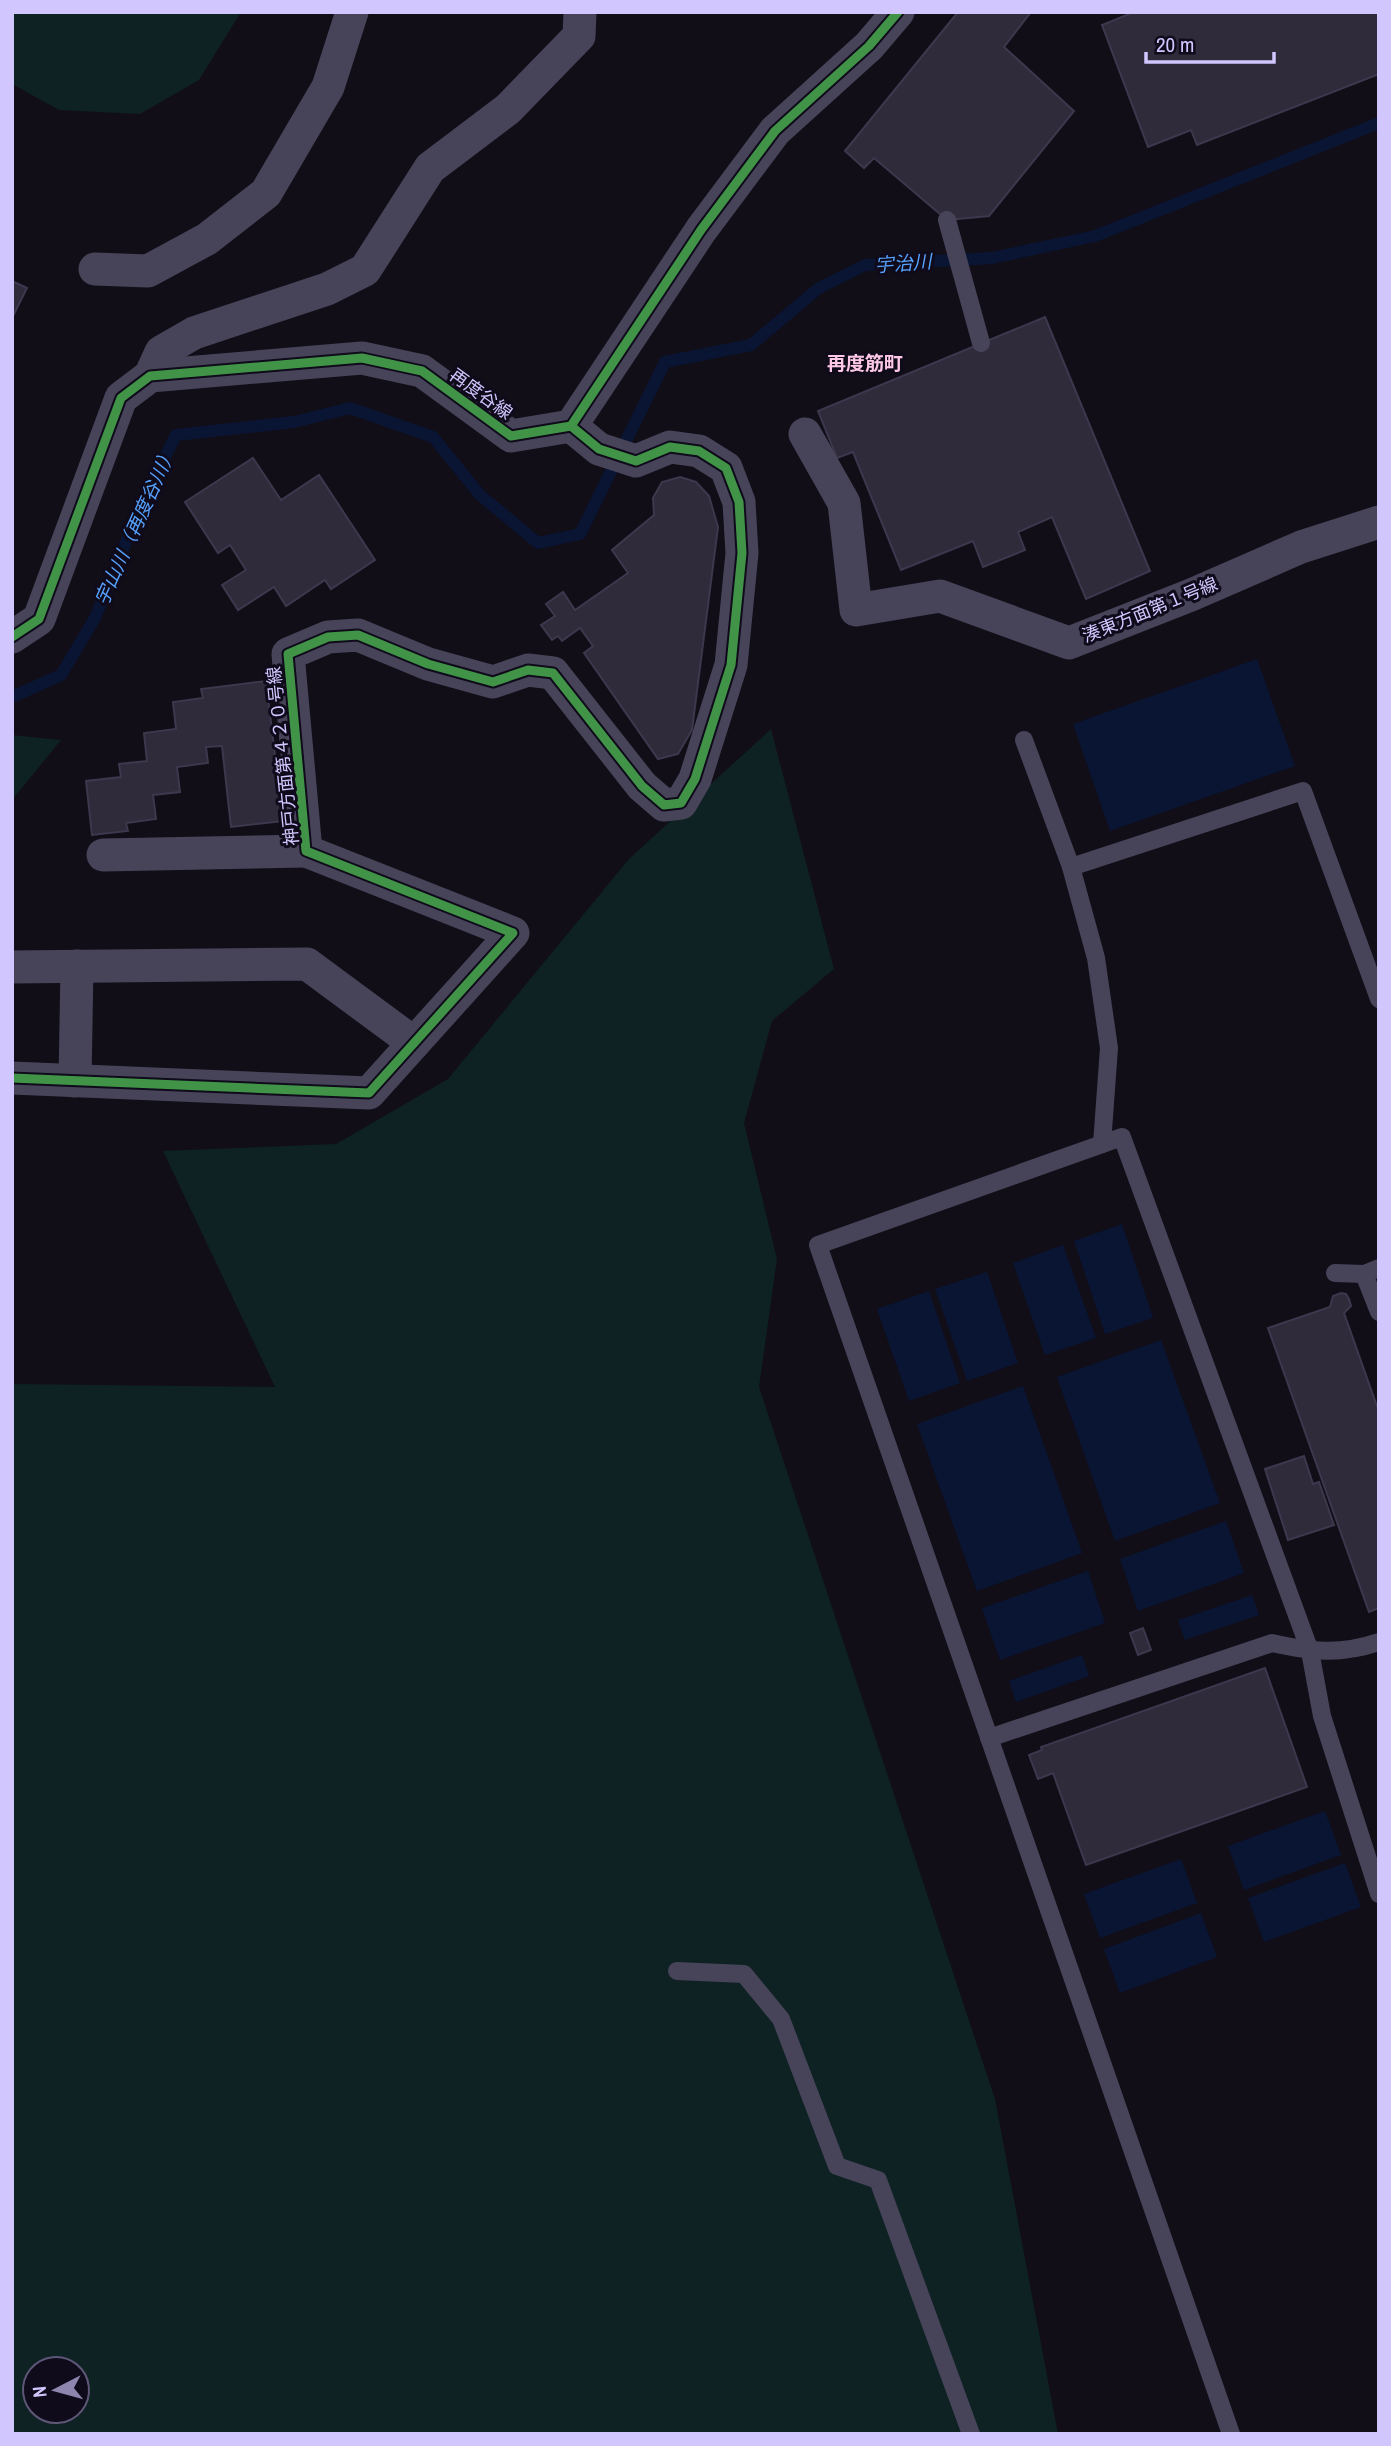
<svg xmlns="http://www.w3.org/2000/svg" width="1391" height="2446" viewBox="0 0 1391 2446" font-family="'Archivo Narrow','Noto Sans JP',sans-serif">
<rect width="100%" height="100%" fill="#110e18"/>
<g fill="#0e2123" fill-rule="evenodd">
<polygon points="12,12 241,12 199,80 140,114 59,110 12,84"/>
<path d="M 771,729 L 834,969 L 772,1021 L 744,1123 L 777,1259 L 759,1387 L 995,2099 L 1058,2434 L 12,2434 L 12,1384 L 275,1387 L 163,1151 L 336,1144 L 448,1079 L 629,859 ZM 35,2369 L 77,2369 L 77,2411 L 35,2411 Z"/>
<polygon points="12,735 61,740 12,800"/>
</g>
<g fill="#0a1533">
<polygon points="1257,659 1295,766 1110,831 1073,724"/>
<polygon points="1122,1224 1153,1318 1105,1334 1074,1241"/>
<polygon points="1063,1245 1096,1338 1045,1355 1013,1263"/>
<polygon points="987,1272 1018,1363 967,1381 935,1289"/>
<polygon points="929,1291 960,1383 909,1401 877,1309"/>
<polygon points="1161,1340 1220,1503 1115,1541 1057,1377"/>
<polygon points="1023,1386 1082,1553 977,1591 917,1424"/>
<polygon points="1226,1521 1244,1573 1138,1611 1120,1559"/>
<polygon points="1088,1571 1105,1623 1000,1660 982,1608"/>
<polygon points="1252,1595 1259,1615 1185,1640 1178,1620"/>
<polygon points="1082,1655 1089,1676 1016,1702 1009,1681"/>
<polygon points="1325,1811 1341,1855 1244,1890 1228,1846"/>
<polygon points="1181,1859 1197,1903 1100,1938 1084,1894"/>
<polygon points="1345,1863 1361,1907 1264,1942 1248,1898"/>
<polygon points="1201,1913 1217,1957 1120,1993 1104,1949"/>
</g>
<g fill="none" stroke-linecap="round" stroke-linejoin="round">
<polyline stroke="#0a1533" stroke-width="12" points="12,697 61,675 95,618 144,498 176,435 294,422 350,408 433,437 480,495 538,543 580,534 665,362 751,345 819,288 865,265 992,258 1095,236 1379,123"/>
</g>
<g fill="#2f2b3b" stroke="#3d384d" stroke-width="2">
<polygon points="958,12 1031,12 1004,47 1074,111 989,216 947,220 874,158 864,168 845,151"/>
<polygon points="1134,12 1379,12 1379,74 1197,145 1191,130 1148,147 1102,25"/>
<polygon points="12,281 27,288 12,318"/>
<polygon points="1045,317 1150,571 1086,599 1052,517 1018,532 1025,550 983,567 973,541 901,570 853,452 837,458 818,411"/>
<polygon points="253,458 281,500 319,475 375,560 331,589 325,580 286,606 274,587 238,610 222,585 246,570 230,545 218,553 185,502"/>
<polygon points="680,477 696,482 709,496 718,527 692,730 678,754 658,759 584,653 593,646 580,628 562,641 558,636 552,640 541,625 555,616 546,604 563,592 575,610 628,573 612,550 654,515 653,498 662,482"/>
<polygon points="266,681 283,821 231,827 222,746 206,747 208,763 177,767 180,792 153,795 156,819 126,823 128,831 92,835 86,781 121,777 119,764 147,761 144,733 176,729 173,702 203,698 201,689"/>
<polygon points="1341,1293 1346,1294 1349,1299 1351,1306 1344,1313 1379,1412 1379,1608 1369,1612 1268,1328 1330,1307 1333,1296"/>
<polygon points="1304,1456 1313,1484 1319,1482 1334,1525 1288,1540 1265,1469"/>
<polygon points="1143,1628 1151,1650 1138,1655 1130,1633"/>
<polygon points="1265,1668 1307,1787 1086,1865 1053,1773 1038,1779 1029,1755 1042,1750 1041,1747"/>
</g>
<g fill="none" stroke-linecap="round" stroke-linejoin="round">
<g stroke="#474459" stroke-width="18">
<polyline points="947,220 981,343"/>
<polyline points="1024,740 1071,867 1096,958 1109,1048 1102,1144"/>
<polyline points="1071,867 1303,791 1379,999"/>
<polyline points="1335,1273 1364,1274 1379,1268"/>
<polyline points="1364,1274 1379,1312"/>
<path d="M 989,1738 L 1272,1643 C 1312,1652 1340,1655 1379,1642"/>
<polyline points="677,1971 744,1974 781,2019 837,2166 878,2180 971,2434"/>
<polyline points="1231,2434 818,1245 1122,1137 1310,1651 1322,1716 1379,1894"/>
</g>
<g stroke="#474459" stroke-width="33">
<polyline points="95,269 148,271 207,239 266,193 328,87 352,12"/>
<polyline points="150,376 161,352 194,333 327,289 365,270 430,168 508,109 579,36 580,12"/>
<polyline points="805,434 844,503 856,610 940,596 1069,643 1191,595 1301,547 1379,522"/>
<polyline points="12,637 39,619 121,398 150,376 362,358 422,371 511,436 571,426 701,230 775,131 869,46 898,12"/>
<polyline points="103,855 306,851"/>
<polyline points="12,967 307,964 414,1043"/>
<polyline points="12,1078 369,1093 513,933 306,851 288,654 328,637 358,635 428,664 493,682 528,670 553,673 642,786 664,805 681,803 695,779 731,665 742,553 739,502 726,468 699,451 670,447 636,461 599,449 571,426"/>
<polyline points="75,1081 77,966"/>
</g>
<g stroke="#0f0b1b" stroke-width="13">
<g id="cycleway">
<polyline points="12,637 39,619 121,398 150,376 362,358 422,371 511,436 571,426 701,230 775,131 869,46 898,12"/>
<polyline points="12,1078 369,1093 513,933 306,851 288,654 328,637 358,635 428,664 493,682 528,670 553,673 642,786 664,805 681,803 695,779 731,665 742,553 739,502 726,468 699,451 670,447 636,461 599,449 571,426"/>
</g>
</g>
<use href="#cycleway" stroke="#419447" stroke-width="9"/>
</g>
<g text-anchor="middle" stroke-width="6" stroke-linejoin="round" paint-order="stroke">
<g font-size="18" fill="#d1c6fe" stroke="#0f0b1b">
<text transform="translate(481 394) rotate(36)" y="6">再度谷線</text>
<text transform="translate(1150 610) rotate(-22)" y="6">湊東方面第１号線</text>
<text transform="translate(283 756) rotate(-96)" y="6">神戸方面第４２０号線</text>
</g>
<g font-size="19" font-style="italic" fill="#56a1fd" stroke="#0f0b1b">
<text transform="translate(903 263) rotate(-4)" y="7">宇治川</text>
<text transform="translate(135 526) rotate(-66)" y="7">宇山川（再度谷川）</text>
</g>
<g font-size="19" font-weight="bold" fill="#fec8e6" stroke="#0f0b1b">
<text x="865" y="370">再度筋町</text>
</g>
</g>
<rect width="1391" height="2446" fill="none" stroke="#d1c6fe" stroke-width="28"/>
<g transform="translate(56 2390) rotate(264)"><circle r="33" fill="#0f0b1b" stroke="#5d5676" stroke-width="2"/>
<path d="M0-5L12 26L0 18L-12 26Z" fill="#8e86ae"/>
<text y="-10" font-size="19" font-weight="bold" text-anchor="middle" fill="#d1c6fe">N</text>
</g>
<path d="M1146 52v10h128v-10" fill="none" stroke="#d1c6fe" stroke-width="3.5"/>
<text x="1156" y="52" font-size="21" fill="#d1c6fe" stroke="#0f0b1b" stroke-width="5" paint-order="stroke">20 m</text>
</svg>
